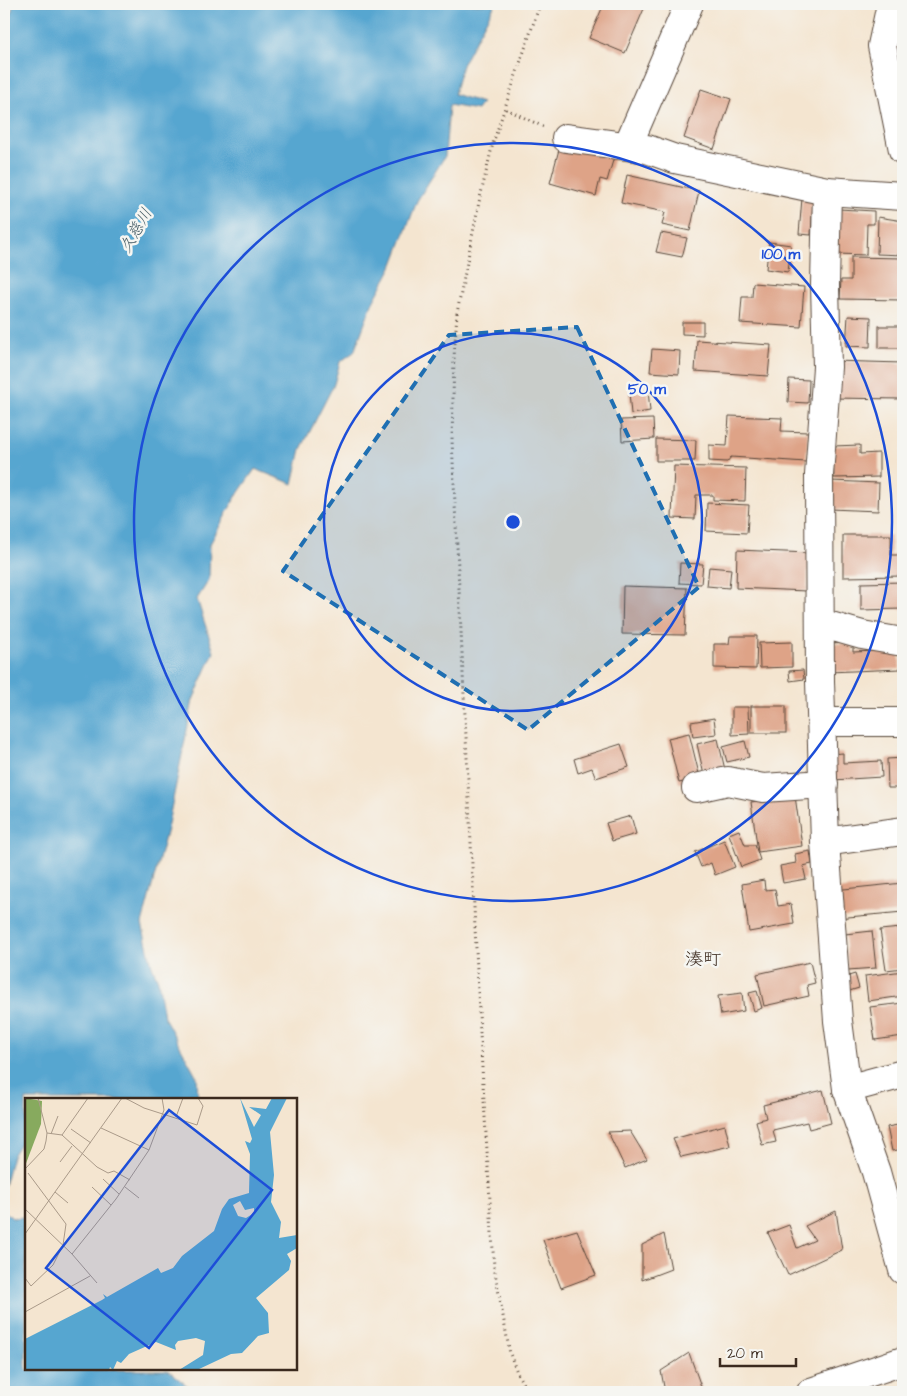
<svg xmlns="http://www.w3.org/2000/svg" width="907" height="1396" viewBox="0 0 907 1396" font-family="'Architects Daughter','Klee One',sans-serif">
<rect width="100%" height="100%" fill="#f6f6f2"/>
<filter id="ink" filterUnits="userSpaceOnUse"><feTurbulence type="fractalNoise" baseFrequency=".02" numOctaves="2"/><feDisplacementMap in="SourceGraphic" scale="10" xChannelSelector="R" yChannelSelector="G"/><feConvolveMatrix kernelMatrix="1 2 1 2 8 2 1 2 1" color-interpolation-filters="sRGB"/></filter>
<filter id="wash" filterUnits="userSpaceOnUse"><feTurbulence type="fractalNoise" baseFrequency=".0096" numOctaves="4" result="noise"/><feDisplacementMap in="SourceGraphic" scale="20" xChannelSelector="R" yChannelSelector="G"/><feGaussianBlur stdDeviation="1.12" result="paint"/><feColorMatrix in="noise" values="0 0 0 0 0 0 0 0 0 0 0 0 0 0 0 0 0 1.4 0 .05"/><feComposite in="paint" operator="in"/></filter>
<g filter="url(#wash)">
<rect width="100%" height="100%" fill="#f4e5d0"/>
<g fill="#56a6d0" stroke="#486877">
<polygon points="13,4 495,4 462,65 454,94 482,103 477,110 449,105 445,156 417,201 392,267 372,304 354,352 340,362 334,384 301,449 293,484 255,469 235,498 210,544 209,580 197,599 214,652 193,700 167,829 142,924 152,966 158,980 164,1017 197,1077 198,1100 26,1100 26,1134 12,1156 4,1186 4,38 9,29"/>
<polygon points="4,1210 12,1218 26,1217 26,1370 168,1370 195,1392 4,1392"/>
</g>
<g id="blocks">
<g fill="#dea387">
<polygon points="604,4 646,4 625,53 589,38"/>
<polygon points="701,89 731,99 714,149 684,138"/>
<polygon points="561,142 614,157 607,181 600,179 596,196 550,183"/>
<polygon points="627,175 699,191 690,231 662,225 665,212 621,203"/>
<polygon points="802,198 813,199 811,235 799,234"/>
<polygon points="839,209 874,211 874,224 867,224 866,255 837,254"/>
<polygon points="878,217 903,221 903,255 877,254"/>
<polygon points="661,233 687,238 682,257 656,252"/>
<polygon points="769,242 791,245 788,272 766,269"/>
<polygon points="851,257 903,258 903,300 840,299 841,280 851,280"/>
<polygon points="753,283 804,287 801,327 740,323 742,297 752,297"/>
<polygon points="848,316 871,317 870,347 846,346"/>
<polygon points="682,322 703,322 703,335 682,334"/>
<rect x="879" y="326" width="24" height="22"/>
<polygon points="697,340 771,345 768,376 695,371"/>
<polygon points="652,349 680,351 679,374 650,372"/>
<polygon points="833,361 902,363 902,399 832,398"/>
<polygon points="789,379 809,380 808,403 788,402"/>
<polygon points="648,390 650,411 631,414 629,393"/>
<polygon points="729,416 782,418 781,431 808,432 806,462 731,457 727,462 709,461 709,445 727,446"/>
<polygon points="653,419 654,439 622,441 621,420"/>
<polygon points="656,439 696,440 695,461 656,461"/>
<polygon points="860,445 860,454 879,453 879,477 834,478 833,446"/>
<polygon points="674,466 746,468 745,501 713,500 713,495 696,495 695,519 672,518"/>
<polygon points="831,481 879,483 878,511 830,509"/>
<polygon points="707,503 749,505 747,533 706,531"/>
<polygon points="843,535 891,535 891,555 903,555 903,576 843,577"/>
<polygon points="737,550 809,553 807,591 736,588"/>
<polygon points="680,563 703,564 701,584 679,583"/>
<polygon points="709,567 731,569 729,588 707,586"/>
<polygon points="903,582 903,609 861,610 861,583"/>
<polygon points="623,586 687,588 685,635 622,634"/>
<polygon points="730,636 757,636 756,669 714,668 714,644 729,644"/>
<polygon points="792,642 792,667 760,668 759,643"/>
<polygon points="853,643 853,652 899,650 900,669 829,672 828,644"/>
<polygon points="803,670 804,679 790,681 789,671"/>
<rect x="751" y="706" width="35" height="27"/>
<polygon points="732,707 748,707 749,734 732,735"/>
<polygon points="714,718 716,734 693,737 691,722"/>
<polygon points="689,733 700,778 679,783 668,738"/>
<polygon points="718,739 725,770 704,775 697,744"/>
<polygon points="745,741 749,757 727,762 723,747"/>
<polygon points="621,744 629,767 596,778 592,768 578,773 574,759"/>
<polygon points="843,753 843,763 881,761 882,777 833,780 831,754"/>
<polygon points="903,758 903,788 888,788 887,759"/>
<polygon points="795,796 802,846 758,852 751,802"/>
<polygon points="631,816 636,834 612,841 606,823"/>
<polygon points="739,830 745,845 755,845 760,860 741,867 729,834"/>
<polygon points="724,840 735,867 715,875 711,863 701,867 695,852"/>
<polygon points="810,851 812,864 803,866 806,879 783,883 780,866 796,863 795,854"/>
<polygon points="764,880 765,890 775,889 778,906 791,904 794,924 749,932 742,884"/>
<polygon points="903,883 903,912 837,918 834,890"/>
<polygon points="901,928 903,968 886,970 880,930"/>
<polygon points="872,931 876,968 848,970 845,934"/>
<polygon points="810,962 815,983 807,985 809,996 764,1006 757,974"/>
<polygon points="903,971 903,996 868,1001 865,976"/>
<polygon points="855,974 859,988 846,992 842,978"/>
<polygon points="757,991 762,1008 754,1011 749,993"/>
<polygon points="742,993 744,1011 721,1015 718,996"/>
<polygon points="903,1003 903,1036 875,1040 870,1007"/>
<polygon points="823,1090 831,1123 809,1129 807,1122 773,1130 776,1142 762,1145 756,1121 766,1118 763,1105"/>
<polygon points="903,1124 903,1149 892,1151 887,1127"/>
<polygon points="725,1125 730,1146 681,1157 673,1139"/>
<polygon points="630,1131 647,1159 625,1168 608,1132"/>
<polygon points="836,1211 842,1250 788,1275 768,1233 789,1225 797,1248 815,1240 805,1226"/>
<polygon points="577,1230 596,1275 561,1288 543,1240"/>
<polygon points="664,1234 671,1269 642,1280 642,1245"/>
<polygon points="689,1353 703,1392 665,1392 661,1371"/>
</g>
</g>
</g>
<g filter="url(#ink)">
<use href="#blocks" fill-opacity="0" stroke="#574639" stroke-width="1"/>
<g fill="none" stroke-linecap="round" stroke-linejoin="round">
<g stroke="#574639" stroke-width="30">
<g id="minor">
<polyline points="891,4 882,46 903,150"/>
<polyline points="566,138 647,149 675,159 827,191 903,196"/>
<polyline points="628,145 689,4"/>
<polyline points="827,191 825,285 827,367 819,475 820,681 825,842 838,1021 847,1089 876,1172 903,1270"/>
<polyline points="820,623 862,635 903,642"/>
<polyline points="822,722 903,722"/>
<polyline points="696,788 728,781 763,788 824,784"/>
<polyline points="825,842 903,831"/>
<polyline points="847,1089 903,1074"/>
<polyline points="811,1392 903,1361"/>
</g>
</g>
<g stroke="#574639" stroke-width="3" stroke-dasharray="1 4" stroke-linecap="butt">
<polyline points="506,109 544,127"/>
<polyline points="528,1392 518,1375 510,1354 494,1267 480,1034 452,440 454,358 457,313 479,202 493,143 540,4"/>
</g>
<use href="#minor" stroke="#fff" stroke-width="28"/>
</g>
</g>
<path fill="#1f6fb2" fill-opacity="0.2" stroke="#1f6fb2" stroke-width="4" stroke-dasharray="10 6" stroke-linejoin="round" d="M 577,327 L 699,587 L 528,730 L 283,571 L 449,335 Z"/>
<g fill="none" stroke="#1d4ed8" stroke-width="2.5">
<circle cx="513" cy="522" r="189"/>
<circle cx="513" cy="522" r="379"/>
</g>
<g text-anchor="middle" stroke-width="5" stroke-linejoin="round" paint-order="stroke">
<g font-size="16" font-style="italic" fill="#465c65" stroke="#f6f6f2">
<text transform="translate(135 230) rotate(-60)" y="6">久慈川</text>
</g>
<g font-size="18" fill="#3b2a1e" stroke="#f6f6f2">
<text x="703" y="965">湊町</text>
</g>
</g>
<g transform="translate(25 1098)">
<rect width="272" height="272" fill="#f4e5d0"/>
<path d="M 0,0 L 17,3 L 16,26 L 0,68 Z" fill="#87aa5e"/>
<path d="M 215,0 L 229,29 L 236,17 L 224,9 L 241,11 L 247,0 L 262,0 L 245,34 L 249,77 L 246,104 L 256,124 L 254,140 L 272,137 L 272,150 L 262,156 L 266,163 L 264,172 L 231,200 L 243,215 L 244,235 L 233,238 L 217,255 L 206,256 L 172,272 L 154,272 L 178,257 L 180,243 L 171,240 L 153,243 L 150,247 L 151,252 L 131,244 L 104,256 L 96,265 L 92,263 L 88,272 L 85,269 L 84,272 L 0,272 L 0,241 L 77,202 L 80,200 L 78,196 L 82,199 L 133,170 L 136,175 L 148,170 L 157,158 L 189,133 L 197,111 L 204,101 L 224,95 L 225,56 L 220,43 L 225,45 L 227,41 ZM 215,103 L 220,112 L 229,110 L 229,115 L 221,120 L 213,118 L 208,107 Z" fill="#56a6d0" fill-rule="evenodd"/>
<path fill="none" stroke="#aa9a89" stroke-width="1" d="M 100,0 L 119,10 L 172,27 L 178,8 L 173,0M 151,19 L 158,0M 76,30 L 124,52M 46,31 L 66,45M 22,35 L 37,37 L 72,69 L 83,75 L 89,73 L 105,82M 26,36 L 33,18M 37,37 L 63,0M 35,64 L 47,48M 0,71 L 19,51 L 21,43 L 22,35 L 13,0M 78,81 L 94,96M 67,89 L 86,107M 100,89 L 114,100M 30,94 L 43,105M 0,111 L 47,156 L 72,185M 0,136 L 97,0M 47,156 L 91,101 L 124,52 L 139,12 L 137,0M 0,180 L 6,188 L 28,167 L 38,147 L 41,126 L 3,75M 0,214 L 65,178"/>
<path fill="#1d4ed8" fill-opacity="0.15" stroke="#1d4ed8" stroke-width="2.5" d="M 144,12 L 247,92 L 124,250 L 21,170 Z"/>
<rect width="272" height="272" fill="none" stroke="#3b2a1e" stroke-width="2.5"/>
</g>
<circle cx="513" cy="522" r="8" fill="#1d4ed8" stroke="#f6f6f2" stroke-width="2.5"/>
<g font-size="15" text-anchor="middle" font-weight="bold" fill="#1d4ed8" stroke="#f6f6f2" stroke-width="5" stroke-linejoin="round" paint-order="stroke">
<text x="781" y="259">100 m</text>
<text x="647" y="394">50 m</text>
</g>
<rect width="907" height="1396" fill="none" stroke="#f6f6f2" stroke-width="20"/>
<path d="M720 1358v8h76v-8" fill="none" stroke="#3b2a1e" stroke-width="2.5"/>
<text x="727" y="1358" font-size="15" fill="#3b2a1e" stroke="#f6f6f2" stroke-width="4" paint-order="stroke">20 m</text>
</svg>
